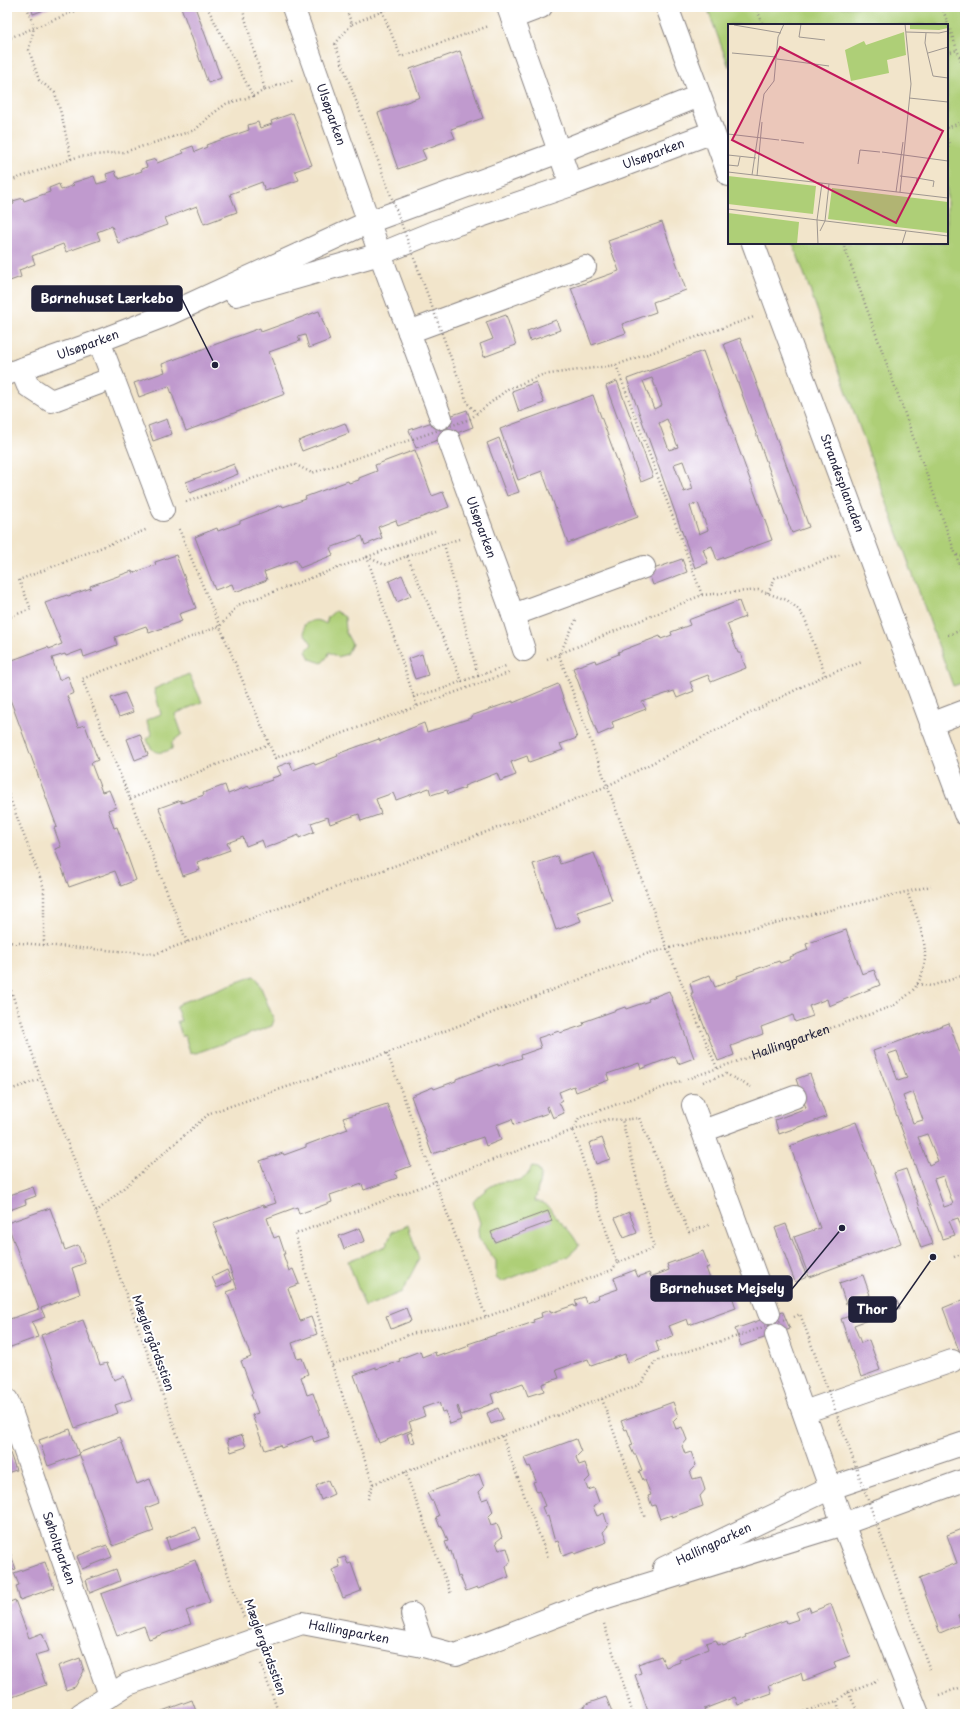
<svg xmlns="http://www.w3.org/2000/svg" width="972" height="1721" viewBox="0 0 972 1721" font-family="'Playpen Sans',sans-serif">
<rect width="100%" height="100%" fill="#fff"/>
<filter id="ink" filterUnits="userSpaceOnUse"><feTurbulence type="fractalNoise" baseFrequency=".025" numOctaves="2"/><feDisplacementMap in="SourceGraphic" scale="8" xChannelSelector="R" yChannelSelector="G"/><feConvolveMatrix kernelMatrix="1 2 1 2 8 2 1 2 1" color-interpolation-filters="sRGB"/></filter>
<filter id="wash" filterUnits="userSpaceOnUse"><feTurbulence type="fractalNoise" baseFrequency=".012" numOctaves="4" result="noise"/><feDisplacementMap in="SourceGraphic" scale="16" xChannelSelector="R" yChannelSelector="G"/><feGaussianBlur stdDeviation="0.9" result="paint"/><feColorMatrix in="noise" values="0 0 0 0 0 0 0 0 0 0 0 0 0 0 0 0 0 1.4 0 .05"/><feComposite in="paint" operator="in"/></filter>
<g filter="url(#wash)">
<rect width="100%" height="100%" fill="#f2e5cb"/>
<g fill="#aecf77" stroke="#687859">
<polygon points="707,7 965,7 965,682 953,686 793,243 947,243 947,25 729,25 729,67"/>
<path d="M 335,611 L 345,617 L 346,633 L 352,644 L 347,654 L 338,657 L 329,652 L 328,656 L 322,663 L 310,659 L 306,651 L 312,644 L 304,633 L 304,625 C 312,620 317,618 326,624 L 328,617 Z"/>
<path d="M 189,674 L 202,702 L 175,714 L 182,734 L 172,742 L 172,749 C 158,755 152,754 147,739 L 152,735 L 146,720 L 161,714 L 154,689 Z"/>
<polygon points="254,976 258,980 274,1020 272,1026 196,1053 190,1052 185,1036 182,1036 177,1021 181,1021 176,1007 180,1003"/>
<path d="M 532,1167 L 538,1168 L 541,1175 L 535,1201 C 551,1203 548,1210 557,1218 C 566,1227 573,1234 579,1246 L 568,1256 L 501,1282 L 496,1278 L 496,1261 L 479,1239 L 478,1229 L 480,1223 L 473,1202 C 480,1194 491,1184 501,1182 C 517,1179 523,1185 532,1167 Z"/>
<polygon points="408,1225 419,1259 402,1292 365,1307 348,1261 386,1246 392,1232"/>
</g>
<g id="blocks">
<g fill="#c09ace" fill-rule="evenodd">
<polygon points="31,7 52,7 33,14"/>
<polygon points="181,7 195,7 221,78 208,83"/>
<polygon points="460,51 483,118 451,129 455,138 422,150 426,159 398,169 378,113 420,97 410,69"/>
<polygon points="293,113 312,165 295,171 299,180 265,191 262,182 230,194 237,212 204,224 197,206 165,218 168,225 118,243 112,226 97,232 100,240 66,252 63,244 32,256 35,264 19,270 21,277 7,282 7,207 14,204 13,201 23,198 24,201 50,192 49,188 59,184 61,190 74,185 72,183 94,176 97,184 108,181 106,174 115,171 117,177 119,177 119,179 142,171 141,169 147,167 145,162 156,159 157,163 184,153 182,150 193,146 195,152 207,147 206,145 249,130 248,125 258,122 260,128 272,124 271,121"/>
<polygon points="662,222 686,290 653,302 656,312 622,324 626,333 592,345 571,288 619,271 608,241"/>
<polygon points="319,311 330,340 309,348 305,335 298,337 300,341 269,352 285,394 186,431 169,386 139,397 134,383 165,372 162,364 260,328 261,332"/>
<polygon points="506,315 516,345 484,357 480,344 493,339 486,322"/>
<polygon points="556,320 560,330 530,341 527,331"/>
<polygon points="740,338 809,527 792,533 724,344"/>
<path d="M 703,351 L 772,540 L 717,560 L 712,546 L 703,549 L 708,563 L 695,568 L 627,379 ZM 652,378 L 662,405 L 654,409 L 643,381 ZM 667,419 L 678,447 L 669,450 L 659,423 ZM 683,461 L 693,489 L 684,492 L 674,464 ZM 698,503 L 708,530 L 699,534 L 690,506 Z"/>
<polygon points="617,381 653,477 641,482 606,386"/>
<polygon points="536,382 544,403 519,412 512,391"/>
<polygon points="593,395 638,517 568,543 542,471 518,480 500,429"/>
<polygon points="467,410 473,427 416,448 409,430"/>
<polygon points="167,419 172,434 153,441 148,426"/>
<polygon points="345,423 349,433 302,451 298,441"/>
<polygon points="499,438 519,492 507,496 487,443"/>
<polygon points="415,450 432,496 443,492 449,507 398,526 396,520 378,527 382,538 365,545 362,536 330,548 333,555 300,568 296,560 264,572 267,580 235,592 232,584 215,590 195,537 217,528 218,531 240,523 240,521 282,505 283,507 306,499 305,497 348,481 349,483 359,480 359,478 377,471 375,465"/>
<polygon points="234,464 238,474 190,493 186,482"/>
<polygon points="176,555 196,608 179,614 182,621 149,633 146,626 115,637 117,645 84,657 82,650 66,656 65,654 52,658 59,680 68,676 74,693 67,696 78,727 85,725 98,760 91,763 102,792 109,790 116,807 108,810 114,828 117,827 136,880 121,886 115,871 69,887 55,849 61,847 54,828 57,827 7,691 7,662 48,647 49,649 62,644 45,603 67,595 68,596 91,588 90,586 132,571 133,573 156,565 155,562"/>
<polygon points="682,559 687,572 653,585 648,571"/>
<polygon points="402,575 411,596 397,602 389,581"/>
<polygon points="739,601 745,617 727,624 738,653 740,653 746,668 711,682 708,675 690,682 694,691 677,698 674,691 642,702 646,709 612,722 614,728 598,735 573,668 595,660 596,663 619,654 618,652 660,636 661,639 672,635 671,632 690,625 688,620"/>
<polygon points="422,654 428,675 415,679 408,659"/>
<polygon points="558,684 577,738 560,744 563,750 529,762 527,756 511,762 516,775 500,781 497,773 464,786 465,788 448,794 447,790 431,795 429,788 396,800 393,793 376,799 381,814 361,821 359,814 330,824 328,817 311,823 314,832 299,838 299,835 265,848 262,840 246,846 243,837 227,843 230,850 197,862 200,870 183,876 159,808 181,800 181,803 204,795 203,793 225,785 228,794 249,786 249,788 272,780 272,778 281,775 277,767 290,762 293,770 314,762 315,765 338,756 337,754 379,739 380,741 424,723 427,732 471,718 471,716 513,701 513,703"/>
<polygon points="125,693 133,712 119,717 111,698"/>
<polygon points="140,734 148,755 135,760 127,739"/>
<polygon points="594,853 612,900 577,912 581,921 556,930 533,864 557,856 560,864"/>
<polygon points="846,930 862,974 874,970 880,985 829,1006 827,999 809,1006 813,1016 795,1022 793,1015 761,1027 763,1034 731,1046 734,1055 718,1061 691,993 693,993 690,983 710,975 715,987 738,978 737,976 779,961 780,963 791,959 790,957 808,950 806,944"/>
<polygon points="669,991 694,1058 678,1064 675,1056 641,1069 639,1063 607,1074 609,1080 576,1092 574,1086 559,1092 562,1100 559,1102 564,1113 553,1118 548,1106 546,1107 548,1113 514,1125 512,1119 496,1125 501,1140 486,1146 483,1137 432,1154 411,1096 433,1087 434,1089 456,1081 456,1079 498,1064 498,1066 522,1058 521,1055 541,1048 538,1038 559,1031 560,1033 584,1025 583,1022 625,1007 626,1009 649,1001 648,999"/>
<path d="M 949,1023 L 965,1067 L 965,1231 L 963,1232 L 958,1218 L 949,1221 L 955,1235 L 942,1239 L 873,1051 ZM 897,1051 L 907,1078 L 898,1081 L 888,1054 ZM 913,1092 L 923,1120 L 913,1123 L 903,1096 ZM 927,1134 L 938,1161 L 929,1165 L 918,1137 ZM 943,1176 L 953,1204 L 944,1207 L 934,1179 Z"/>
<polygon points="810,1074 826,1117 779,1134 775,1120 806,1108 796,1079"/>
<polygon points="387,1104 411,1166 395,1172 397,1178 364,1190 362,1184 330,1195 332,1202 299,1214 297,1207 267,1218 274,1238 279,1236 285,1254 283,1254 289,1271 293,1269 299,1284 288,1288 300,1321 311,1317 317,1334 292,1343 297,1359 302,1358 308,1374 301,1377 307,1395 313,1393 329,1437 314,1442 312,1436 281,1448 280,1445 265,1450 252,1415 258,1413 251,1394 253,1393 241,1361 251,1357 227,1292 237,1288 213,1223 263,1205 264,1207 276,1203 260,1161 283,1153 284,1155 306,1147 306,1145 348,1129 343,1118"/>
<polygon points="856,1122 901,1243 809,1277 794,1237 820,1228 790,1146"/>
<polygon points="602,1138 610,1159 596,1164 589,1143"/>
<polygon points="906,1169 933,1244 921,1248 894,1173"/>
<polygon points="33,1187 36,1196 25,1200 26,1204 7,1211 7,1196"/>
<polygon points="50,1208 65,1250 78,1245 85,1263 72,1268 80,1294 41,1308 45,1317 32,1322 38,1337 8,1348 7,1320 39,1309 7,1223"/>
<polygon points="548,1211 552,1221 495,1242 491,1232"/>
<polygon points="629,1212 637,1233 624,1238 615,1218"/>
<polygon points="786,1224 807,1277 795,1282 775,1228"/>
<polygon points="360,1228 365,1241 344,1249 339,1236"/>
<polygon points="703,1251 709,1267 706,1268 717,1298 731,1293 736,1308 689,1325 687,1319 669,1326 673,1336 656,1342 659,1351 628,1363 625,1354 591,1366 588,1359 556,1370 559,1378 542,1384 544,1391 528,1396 523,1383 491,1394 494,1403 461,1415 458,1406 457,1407 461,1420 450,1424 445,1411 442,1412 439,1402 422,1408 425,1416 409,1422 412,1430 379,1443 354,1375 376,1367 376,1369 400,1361 399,1359 420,1351 422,1357 435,1352 436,1356 444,1353 445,1355 469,1346 468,1344 534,1322 533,1320 542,1317 541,1313 550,1310 551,1313 574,1305 575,1307 577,1306 575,1300 584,1297 586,1303 599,1298 598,1296 618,1289 614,1278 635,1270 638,1277 649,1273 651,1277 669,1270 667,1264"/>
<polygon points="227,1270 232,1281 217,1288 212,1277"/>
<polygon points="863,1275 870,1295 846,1304 839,1283"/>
<polygon points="896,1299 900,1308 854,1325 861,1343 869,1340 880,1370 861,1377 841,1319"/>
<polygon points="965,1299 965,1364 964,1364 943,1308"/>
<polygon points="406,1308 411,1321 391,1329 386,1316"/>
<polygon points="783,1312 790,1329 741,1346 735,1329"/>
<polygon points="83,1320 100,1365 107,1363 114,1380 124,1376 132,1399 115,1405 118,1413 75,1428 41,1335"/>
<polygon points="673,1402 678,1416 673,1421 676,1429 682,1427 687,1440 682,1446 685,1454 691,1452 696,1465 690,1471 693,1479 701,1477 705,1490 700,1496 703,1506 672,1517 672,1515 660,1519 655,1505 652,1506 648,1496 651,1495 645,1480 643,1480 639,1471 642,1470 636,1455 634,1455 630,1446 633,1445 627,1429 625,1430 621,1421"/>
<polygon points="498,1408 503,1419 491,1424 487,1413"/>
<polygon points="70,1429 79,1455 48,1466 39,1440"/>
<polygon points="411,1432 415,1442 410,1443 407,1434"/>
<polygon points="242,1435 246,1447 231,1452 227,1440"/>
<polygon points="120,1437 137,1484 150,1479 159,1503 146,1508 154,1531 113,1546 79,1453"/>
<polygon points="576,1439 581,1452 576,1457 579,1465 585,1463 590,1477 585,1482 588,1490 594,1488 599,1502 593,1507 597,1516 604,1513 608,1526 603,1532 607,1542 575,1554 574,1552 563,1556 558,1541 555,1542 548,1516 546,1517 542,1507 545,1506 539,1491 537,1492 533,1482 536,1481 530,1466 528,1467 524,1458"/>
<polygon points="7,1445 16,1470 7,1473"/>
<polygon points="479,1474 484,1487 479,1492 482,1500 488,1498 493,1512 488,1517 491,1525 497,1523 502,1537 496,1542 499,1550 507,1548 511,1561 506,1567 509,1577 478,1589 477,1587 466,1591 460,1576 458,1577 451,1551 449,1552 445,1542 448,1541 442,1526 440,1527 436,1517 439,1516 433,1501 431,1501 427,1493"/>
<polygon points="328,1480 334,1494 321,1500 316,1486"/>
<polygon points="196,1527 201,1539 170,1550 166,1538"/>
<polygon points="965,1528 965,1613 958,1615 961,1624 940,1633 919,1578 957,1563 947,1535"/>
<polygon points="7,1544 16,1569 7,1572"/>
<polygon points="107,1545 112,1557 82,1569 77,1556"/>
<polygon points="345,1557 348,1564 351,1563 361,1591 343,1598 332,1570 340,1567 338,1559"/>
<polygon points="195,1560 210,1602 186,1611 191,1624 149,1639 144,1626 117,1636 101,1594"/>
<polygon points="45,1562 54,1588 20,1600 16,1586 19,1585 14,1573"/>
<polygon points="116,1569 120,1581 90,1593 86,1580"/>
<polygon points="15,1600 29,1638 42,1633 49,1651 35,1655 46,1685 7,1699 7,1603"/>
<polygon points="831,1604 850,1656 834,1662 836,1668 803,1681 801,1673 769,1685 772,1693 738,1705 735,1697 704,1709 706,1714 649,1714 635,1675 641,1673 638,1664 661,1656 666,1667 680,1662 679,1660 708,1649 706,1643 716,1640 718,1645 722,1644 723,1646 746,1637 745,1635 786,1620 787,1623 799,1619 796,1612 809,1607 811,1612"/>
<polygon points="80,1658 84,1671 75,1687 66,1690 58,1666"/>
<polygon points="606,1697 613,1714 566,1714 586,1706 586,1704"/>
<polygon points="192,1700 197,1714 154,1714"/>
</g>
</g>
</g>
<g filter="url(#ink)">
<use href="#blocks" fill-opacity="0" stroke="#8a8483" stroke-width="1"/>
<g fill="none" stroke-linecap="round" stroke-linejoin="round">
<g stroke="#8a8483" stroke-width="24">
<g id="minor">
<path id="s2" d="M 293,7 L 380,254 L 441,418"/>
<polyline points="508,7 512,18 541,7"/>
<polyline points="667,7 729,175"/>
<polyline points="512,18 571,185"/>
<path id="s3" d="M 753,243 L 965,814"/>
<path id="s4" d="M 236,295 L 380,254 L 434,232 L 571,185 L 713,132"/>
<polyline points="409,332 585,267"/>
<polyline points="21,369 28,386 51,401 113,378 99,341"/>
<path id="s5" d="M 7,374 L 99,341 L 169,314 L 369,222 L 559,152 L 699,96"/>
<polyline points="113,378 163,510"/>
<path id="s6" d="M 449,440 L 513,615 L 644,567"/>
<polyline points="513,615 524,650"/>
<polyline points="931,724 965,711"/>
<polyline points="693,1105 769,1313"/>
<polyline points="703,1131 795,1097"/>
<polyline points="776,1335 843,1524 918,1714"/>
<path id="s7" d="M 7,1400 L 110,1695"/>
<polyline points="804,1412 952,1361"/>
<path id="s8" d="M 664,1568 L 831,1488 L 965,1443"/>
<polyline points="412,1614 423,1646"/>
<path id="s9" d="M 81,1714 L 128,1684 L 302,1623 L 423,1646 L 456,1655 L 597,1600 L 843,1524 L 965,1480"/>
</g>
</g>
<g stroke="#8a8483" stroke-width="2.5" stroke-dasharray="1 3" stroke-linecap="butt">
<polyline points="27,7 34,27 29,50 39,80 55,93 62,117 71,159"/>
<polyline points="207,7 253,96 265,90 242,7"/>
<polyline points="756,7 763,25"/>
<polyline points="942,7 965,72"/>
<polyline points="382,11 401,57 489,26"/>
<polyline points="352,24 392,7"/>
<polyline points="7,39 85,7"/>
<polyline points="335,44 352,24 345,7"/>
<polyline points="947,53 957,50"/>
<polyline points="265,90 293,80"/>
<polyline points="947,128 965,121"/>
<polyline points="947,139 950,146 947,148"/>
<polyline points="7,182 77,157 124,152 195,130 211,115 226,104 253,96"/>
<polyline points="843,243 965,580"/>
<polyline points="616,365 754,317"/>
<polyline points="468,404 477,413"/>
<polyline points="470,419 508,389 542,375 616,365 702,595 547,659"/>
<polyline points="186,502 294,464 312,473 413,439"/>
<polyline points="179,529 275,758 511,672"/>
<polyline points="957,555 965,557"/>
<polyline points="407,556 444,544"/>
<polyline points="367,557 385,565 407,556 462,681 478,676 444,544 459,539"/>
<polyline points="367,557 435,531"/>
<polyline points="768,593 775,578 842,554"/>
<polyline points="702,595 758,590 787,600 798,609 805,619 825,675"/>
<polyline points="7,618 31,609 19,580 148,529"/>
<polyline points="576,620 559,655 667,948 717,1068"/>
<polyline points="948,635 965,629"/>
<polyline points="478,676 506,666"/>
<polyline points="413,697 445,688 462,681"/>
<polyline points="7,791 44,888 44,945"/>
<polyline points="130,799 269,744"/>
<polyline points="7,942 155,954 573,800 607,786 821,677 862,662"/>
<polyline points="187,942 82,679 220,626 238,605 367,557 417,706"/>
<polyline points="7,979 41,1079 96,1212 244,1618"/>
<polyline points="917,984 931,986 965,975"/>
<polyline points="387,1053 486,1317"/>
<path id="s1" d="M 687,1079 L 893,1006 C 901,1000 911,994 916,986 C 936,956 918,920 907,892"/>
<polyline points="703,1082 726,1074 751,1087"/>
<polyline points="7,1091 41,1079"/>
<polyline points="573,1130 579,1118 681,1081"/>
<polyline points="573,1130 609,1119 622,1120"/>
<polyline points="96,1212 210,1113 387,1053 649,953 931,886"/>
<polyline points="954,1257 965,1252"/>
<polyline points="794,1317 800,1314 806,1330"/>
<polyline points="332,1365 411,1334 486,1317 612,1270 617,1263"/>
<polyline points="602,1399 645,1518"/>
<polyline points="502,1436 548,1558"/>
<polyline points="405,1472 451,1594"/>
<polyline points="373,1484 641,1384 656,1361 738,1336"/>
<polyline points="368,1499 373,1484 332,1365 295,1234 573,1130 617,1263 654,1248 622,1120 639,1118 689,1232 711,1224"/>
<polyline points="604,1624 633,1714"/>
<polyline points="261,1664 279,1714"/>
<polyline points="848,1692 878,1680"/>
<polyline points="939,1695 965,1686"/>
<polyline points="796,1714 837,1701"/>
<polyline points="840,1714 837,1701 848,1692 859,1714"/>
</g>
<use href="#minor" stroke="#fff" stroke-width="22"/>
<g stroke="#8a8483" stroke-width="2.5" stroke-dasharray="1 3" stroke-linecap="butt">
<polyline points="335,44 468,404"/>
<polyline points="413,439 470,419"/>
<polyline points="806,1330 930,1670"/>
<polyline points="738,1336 786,1319"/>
</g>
</g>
</g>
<g text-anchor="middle" stroke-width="4" stroke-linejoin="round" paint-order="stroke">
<g font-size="12" fill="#22223b" stroke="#fff">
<text dy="4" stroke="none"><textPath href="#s2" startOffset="114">Ulsøparken</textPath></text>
<text dy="4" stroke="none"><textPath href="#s4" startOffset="441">Ulsøparken</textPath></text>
<text dy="4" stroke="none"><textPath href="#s5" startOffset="86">Ulsøparken</textPath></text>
<text dy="4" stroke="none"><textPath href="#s3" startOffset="256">Strandesplanaden</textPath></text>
<text dy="4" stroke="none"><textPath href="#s6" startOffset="93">Ulsøparken</textPath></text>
<text dy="4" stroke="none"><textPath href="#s1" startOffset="110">Hallingparken</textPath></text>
<text transform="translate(153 1343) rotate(70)" y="4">Mæglergårdsstien</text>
<text dy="4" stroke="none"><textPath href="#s8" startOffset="55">Hallingparken</textPath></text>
<text dy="4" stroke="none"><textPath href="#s7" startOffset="157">Søholtparken</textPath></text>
<text dy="4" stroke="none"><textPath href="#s9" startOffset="288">Hallingparken</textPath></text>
<text transform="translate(265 1647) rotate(70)" y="4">Mæglergårdsstien</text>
</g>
</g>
<g transform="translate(728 24)">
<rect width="220" height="220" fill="#f2e5cb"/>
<path d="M 182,0 L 220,0 L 220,4 L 211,6 L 182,5 ZM 176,8 L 178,31 L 159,36 L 161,49 L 123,57 L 117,26 L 136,17 L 138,21 ZM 0,152 L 88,162 L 85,190 L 0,180 ZM 104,164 L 220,178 L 220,209 L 100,195 ZM 0,189 L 71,198 L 69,220 L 0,220 Z" fill="#aecf77"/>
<path fill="none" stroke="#9f9791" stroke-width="1" d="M 73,0 L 71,13 L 97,16M 6,1 L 53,9M 178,8 L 211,9 L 220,7M 198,9 L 197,19 L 205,52 L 220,54M 4,29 L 48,33M 200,29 L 220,23M 49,35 L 101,42M 181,74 L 220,78M 0,110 L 51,116M 53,116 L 76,119M 154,128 L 220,137M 0,131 L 28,134M 130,140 L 132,126 L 152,128M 0,141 L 10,142 L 12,133M 0,148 L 220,174M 24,151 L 36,70 L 46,57 L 50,13 L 56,0M 29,152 L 34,98M 172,152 L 189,154M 188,161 L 189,154 L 206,157 L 205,163M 168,168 L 175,118M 172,168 L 183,60 L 177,0M 0,185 L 220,212M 92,207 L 97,197 L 101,160M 90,220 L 89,196 L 94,159M 174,220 L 178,207"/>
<path fill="#c2185b" fill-opacity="0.15" stroke="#c2185b" stroke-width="2" d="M 52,23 L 215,107 L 168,199 L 4,116 Z"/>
<rect width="220" height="220" fill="none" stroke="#22223b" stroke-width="2"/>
</g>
<path fill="none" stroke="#22223b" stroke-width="1.5" d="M215 365L182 299M842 1228L792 1289M933 1257L896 1310"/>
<g fill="#22223b" stroke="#fff" stroke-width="1.5">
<circle cx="215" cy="365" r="4"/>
<circle cx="842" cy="1228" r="4"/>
<circle cx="933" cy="1257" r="4"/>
</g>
<g fill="#22223b" stroke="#22223b" stroke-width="1.5">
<rect x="32" y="286" width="150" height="25" rx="4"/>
<rect x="651" y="1276" width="141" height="25" rx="4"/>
<rect x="849" y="1297" width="47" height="25" rx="4"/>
</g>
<g font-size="13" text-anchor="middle" font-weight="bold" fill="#fff">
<text x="107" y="303">Børnehuset Lærkebo</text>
<text x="722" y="1293">Børnehuset Mejsely</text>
<text x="872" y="1314">Thor</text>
</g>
<rect width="972" height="1721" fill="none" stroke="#fff" stroke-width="24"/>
</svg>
